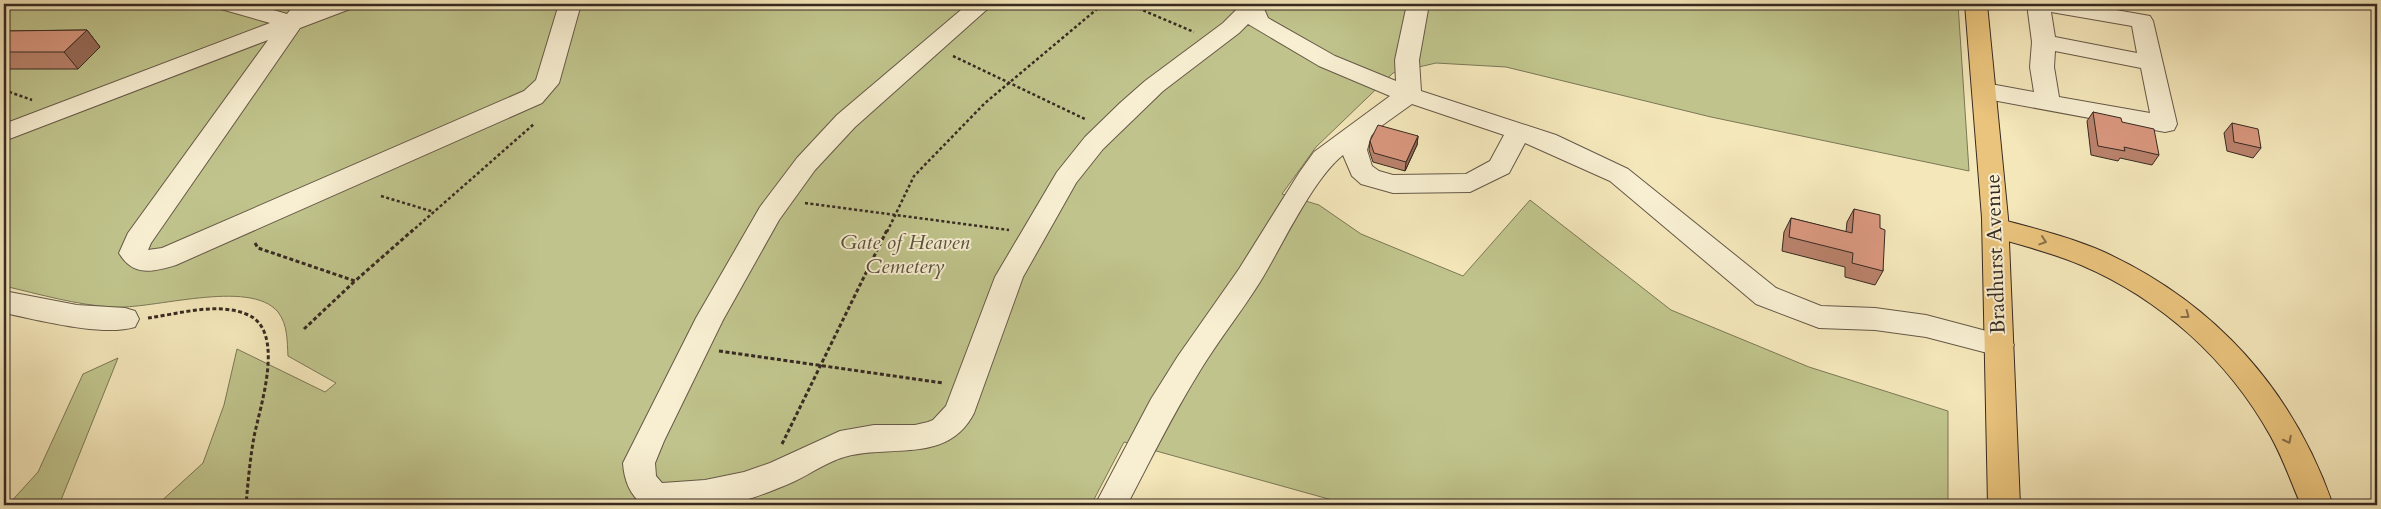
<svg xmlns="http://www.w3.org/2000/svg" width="2381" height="509" viewBox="0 0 2381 509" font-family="Cardo,serif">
<rect width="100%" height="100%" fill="#f4e7ba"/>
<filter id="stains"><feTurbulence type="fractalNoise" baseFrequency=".004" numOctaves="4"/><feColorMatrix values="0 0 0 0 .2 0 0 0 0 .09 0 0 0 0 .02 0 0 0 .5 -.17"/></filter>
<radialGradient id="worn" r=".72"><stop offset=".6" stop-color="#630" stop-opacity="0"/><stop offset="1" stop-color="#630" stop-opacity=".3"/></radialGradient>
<g fill="#c0c48c" stroke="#7c7757">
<path d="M 4,4 L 1958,4 L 1969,171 L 1711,117 L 1506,67 L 1436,63 L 1393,73 L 1316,147 L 1282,194 L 1319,205 L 1361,234 L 1463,276 L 1530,200 L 1671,310 L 1809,367 L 1948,411 L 1948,505 L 1350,505 L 1124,442 L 1091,505 L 157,505 L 203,463 L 224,405 L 237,349 L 325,392 L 336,383 L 288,356 C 287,341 288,325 278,312 C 250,278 152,310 112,307 C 76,305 39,294 4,286 Z"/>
<polygon points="118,358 59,505 8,505 38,472 83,374"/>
</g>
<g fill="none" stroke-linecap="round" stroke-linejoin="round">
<g stroke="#665948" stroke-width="2">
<g id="minor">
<path d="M 218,4 L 253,4 L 287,14 L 295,4 L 317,4 L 316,6 L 322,4 L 353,4 L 350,9 L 300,28 L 151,243 L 148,250 L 162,248 L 524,91 L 536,80 L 559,4 L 581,4 L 559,83 L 542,103 L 176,265 C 153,272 133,277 119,253 L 128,233 L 268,40 L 4,141 L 4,124 L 270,23 L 221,9 Z"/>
<path d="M 968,4 L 993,4 L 855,127 L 815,170 L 779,220 L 723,320 L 664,441 L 655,463 L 656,476 L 662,483 L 705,480 L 744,472 L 770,463 L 840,431 L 874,425 L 915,425 L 928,422 L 933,420 L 946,406 L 995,277 L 1057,172 L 1085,137 L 1120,103 L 1145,81 L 1223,23 L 1242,4 L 1262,4 L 1268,18 L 1335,56 L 1396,81 L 1395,60 L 1407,4 L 1429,4 L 1419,60 L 1421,91 L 1556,135 L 1628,169 L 1776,288 L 1821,306 L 1875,308 L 1926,315 L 2009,337 L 2014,345 L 2009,353 L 1999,356 L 1926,337 L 1875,330 L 1819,328 L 1756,304 L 1610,181 L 1525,143 L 1509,173 L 1470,192 L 1393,193 L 1361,184 L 1352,176 L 1343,155 C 1312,180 1282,246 1260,282 C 1240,314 1217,342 1198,374 C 1172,416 1150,461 1127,505 L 1095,505 L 1151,399 L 1178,356 L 1239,269 L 1299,173 L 1314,152 L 1390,96 L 1319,66 L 1248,24 L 1239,33 L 1163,91 L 1103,149 L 1076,183 L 1023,277 L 974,413 C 949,463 893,445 848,456 C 829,460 811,474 793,482 C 770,492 741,504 716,505 C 692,507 667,505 643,505 C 630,495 624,480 623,463 L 696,318 L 760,207 L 797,158 L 837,115 ZM 1412,104 L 1504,135 L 1490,161 L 1466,174 L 1393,175 L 1379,171 L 1372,166 L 1367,150 L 1371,136 L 1377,129 Z"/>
<path d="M 2027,4 L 2082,4 L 2150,16 L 2153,21 L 2177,124 L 2174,130 L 2165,132 L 1976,97 L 1973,91 L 1976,85 L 1985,83 L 2034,92 L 2030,67 L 2032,42 ZM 2051,12 L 2132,26 L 2137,53 L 2055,37 ZM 2055,51 L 2141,68 L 2150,113 L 2059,97 L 2054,67 Z"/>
<path d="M 4,291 L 77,305 L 125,308 L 135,311 L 139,319 L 135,327 C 102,337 39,320 4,313 Z"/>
</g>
</g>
<g stroke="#372a22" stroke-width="2">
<polygon id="major" points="1965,4 1987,4 2008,218 2020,505 1988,505 1982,218"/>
</g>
<g stroke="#372a22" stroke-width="2">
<path id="highway" d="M 1996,218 C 2032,228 2070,237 2104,252 C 2215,303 2293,390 2333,505 L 2301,505 C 2291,482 2283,458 2270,435 C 2228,360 2161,299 2081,265 C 2050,252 2018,244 1986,235 L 1983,228 L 1986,221 Z"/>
</g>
<g stroke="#372a22" stroke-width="2.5" stroke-dasharray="3 2.5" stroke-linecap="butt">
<polyline points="1128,4 1194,32"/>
<polyline points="4,9 13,4"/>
<polyline points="953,56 1087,120"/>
<polyline points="4,90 32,100"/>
<polyline points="381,196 434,212"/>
<polyline points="805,203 1009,230"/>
<polyline points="411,232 534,124"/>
<polyline points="887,232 914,176 985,103 1103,4"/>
</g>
<g stroke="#372a22" stroke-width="3" stroke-dasharray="4 2.5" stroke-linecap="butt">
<polyline points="255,243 258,248 355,281 413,230"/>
<path d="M 148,318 C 178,314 216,302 246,314 C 287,329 260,406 254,437 C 250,459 248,482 246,505"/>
<polyline points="304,329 355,281"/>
<polyline points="719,351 943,383"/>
<polyline points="782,444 887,230"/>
</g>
<use href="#minor" fill="#f8efd2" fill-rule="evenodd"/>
<use href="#major" fill="#eac47d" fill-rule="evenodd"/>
<use href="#highway" fill="#eac47d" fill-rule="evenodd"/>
</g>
<g fill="#ba826c" stroke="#372a22">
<polygon points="87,30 100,47 78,69 4,69 4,31"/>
<polygon points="2093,112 2122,122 2159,155 2152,165 2120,158 2118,161 2091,155 2087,121"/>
<polygon points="2232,123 2261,148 2253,158 2227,151 2224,133"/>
<polygon points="1418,136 1417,145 1405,171 1373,162 1369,150 1370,141"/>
<polygon points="1854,209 1880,228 1883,271 1875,285 1845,277 1845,267 1782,251 1784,232 1791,218 1846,232 1847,222"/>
</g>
<g fill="#976a58" stroke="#372a22">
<polygon points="87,30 100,47 78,69 64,52"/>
<polygon points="1418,136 1417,145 1405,171 1406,162"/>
</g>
<g fill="#d8977e" stroke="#372a22">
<polygon points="87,30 64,52 4,52 4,31"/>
<polygon points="2093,112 2121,118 2122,122 2154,129 2159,155 2124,147 2125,151 2098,146"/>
<polygon points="2232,123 2258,129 2261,148 2234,142"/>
<polygon points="1378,125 1418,136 1406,162 1374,153 1370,141"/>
<polygon points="1854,209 1880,215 1880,228 1885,230 1883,271 1852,263 1853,253 1789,237 1791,218 1852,233"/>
</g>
<defs><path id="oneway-chevron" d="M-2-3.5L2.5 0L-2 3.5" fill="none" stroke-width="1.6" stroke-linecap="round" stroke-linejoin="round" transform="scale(1.25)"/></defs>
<g stroke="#886f4b">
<use href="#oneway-chevron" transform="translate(2043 241) rotate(18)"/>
<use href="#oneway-chevron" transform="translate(2186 315) rotate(37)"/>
<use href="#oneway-chevron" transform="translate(2288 440) rotate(63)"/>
</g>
<g text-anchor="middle" stroke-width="4" stroke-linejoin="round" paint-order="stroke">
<g font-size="21" font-style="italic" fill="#59503c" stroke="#f8efd2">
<text x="905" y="249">Gate of Heaven<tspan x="905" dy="24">Cemetery</tspan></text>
</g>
<g font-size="21" fill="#372a22" stroke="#f8efd2">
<text transform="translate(1995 254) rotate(-92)" y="7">Bradhurst Avenue</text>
</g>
</g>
<rect width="2381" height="509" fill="none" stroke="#f4e7ba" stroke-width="20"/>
<rect x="5" y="5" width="2371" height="499" fill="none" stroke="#372a22" stroke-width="2.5"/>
<rect x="10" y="10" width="2361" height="489" fill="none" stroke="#372a22"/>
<rect width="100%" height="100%" filter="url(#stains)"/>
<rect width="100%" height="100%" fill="url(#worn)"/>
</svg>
